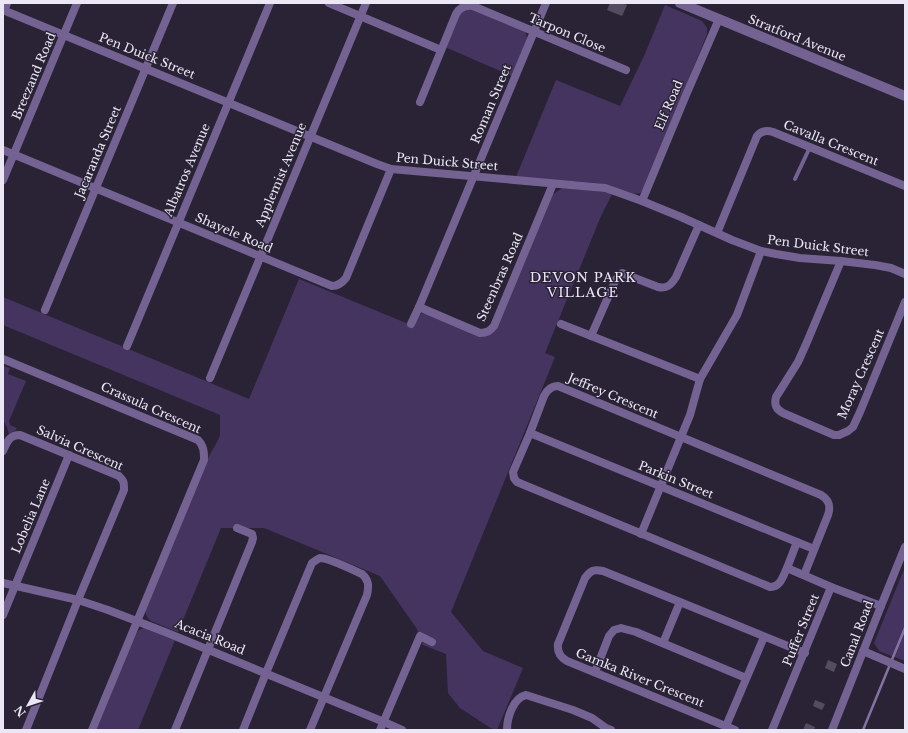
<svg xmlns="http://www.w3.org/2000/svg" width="908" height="733" viewBox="0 0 908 733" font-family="'Libre Baskerville',serif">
<rect width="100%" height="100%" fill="#2a2336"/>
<g fill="#453460">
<polygon points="665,5 702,21 707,28 707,34 643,191 640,193 635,194 617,188 598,183 516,177 556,80 620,106 644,56"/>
<polygon points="472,9 525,32 527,37 527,39 512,76 445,47 458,15 463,11"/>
<path d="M 562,188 L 604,192 L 612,194 L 601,216 L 545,353 L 555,357 L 451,612 L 483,651 L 523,668 L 497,730 L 495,730 L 489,727 L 460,708 L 448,693 L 446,654 L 423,645 L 417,629 L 380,576 L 264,528 L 221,528 L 178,632 L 151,621 C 147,618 146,615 145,610 L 208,458 L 217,442 L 220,435 L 220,415 L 3,325 L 3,297 L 249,399 L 299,279 L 411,325 L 420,314 L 425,313 L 489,334 L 552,195 Z"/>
<polygon points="3,366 10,368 8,374 26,381 9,421 10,425 17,428 15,431 9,434 7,427 3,420"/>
<polygon points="905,567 905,661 879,651 874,643"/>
<polygon points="144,628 175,640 138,730 96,730 136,634 139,630"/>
</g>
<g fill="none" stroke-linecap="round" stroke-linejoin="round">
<polyline stroke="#8572a2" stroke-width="2.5" points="863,730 905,628"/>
</g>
<g fill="#544c61">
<polygon points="610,3 622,3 627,5 622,16 607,10"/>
<polygon points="828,660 837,664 834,672 825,668"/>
<polygon points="815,700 825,704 822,710 813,706"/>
<polygon points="806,723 815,727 814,730 803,730"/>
</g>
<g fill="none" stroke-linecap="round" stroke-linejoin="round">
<polyline stroke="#746392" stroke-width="4" points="795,179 810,147"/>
<g stroke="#746392" stroke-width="8">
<polyline points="329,3 441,50"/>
<polyline points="3,10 377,164 391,169 605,188 614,191 642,201 681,217 732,240 761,251 776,254 800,258 841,261 875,265 891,268 905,274"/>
<path d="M 420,102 L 456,14 C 460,7 466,5 473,6 L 626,70"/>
<path d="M 3,150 L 332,286 C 338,286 342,283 346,278 L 391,169"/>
<polyline points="3,180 77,3"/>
<polyline points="642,201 686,95 719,19"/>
<path d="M 717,233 L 757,136 C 761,131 767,130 773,132 L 905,186"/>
<path d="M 841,261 L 807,342 L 798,362 L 776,397 C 774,405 776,409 783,413 L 834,435 L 839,435 L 848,431 L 853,427 L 860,412 L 905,302"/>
<path d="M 419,307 L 480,333 C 487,333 490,331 494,326 L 553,184"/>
<polyline points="45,310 173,3"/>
<polyline points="411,324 419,307 546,3"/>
<polyline points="561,324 700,379"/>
<path d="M 591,336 L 616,279 L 622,273 L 658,287 C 667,289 671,285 676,277 L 699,225"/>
<polyline points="127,346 270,3"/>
<path d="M 3,359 L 198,440 C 204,446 204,452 204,460 L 92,730"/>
<polyline points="210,378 366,3"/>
<polyline points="530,433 814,549"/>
<path d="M 3,451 C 7,442 9,435 20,435 L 119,476 C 124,481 124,482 124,490 L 78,600 L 26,730"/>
<polyline points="641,534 690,415 700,379 737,315 761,251"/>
<polyline points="787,568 797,542"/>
<path d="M 804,575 L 828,515 C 831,506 829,500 821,495 L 558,386 C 551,386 547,390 544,396 L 530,433 L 513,472 L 514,478 L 517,482 L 770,587 C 780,588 783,576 787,568 L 831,587 L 881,606"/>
<polyline points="3,583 78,600 108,610 165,632 384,722 402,730"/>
<polyline points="3,615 69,455"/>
<polyline points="663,643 680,602"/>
<polyline points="863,651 905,669"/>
<polyline points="595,672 609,636 614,630 621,628 636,632 746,678"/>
<polyline points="726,726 764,637"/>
<polyline points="175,730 252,542 253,538 252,534 237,528"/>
<path d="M 243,730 L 266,673 L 312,563 C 315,561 317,559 320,558 C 329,558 353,570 362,574 C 369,580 369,586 367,595 L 310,730"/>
<polyline points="380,730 420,636 432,642"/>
<path d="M 507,730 C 507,718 513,698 526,695 L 573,710 L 592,718 L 606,728 L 611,730"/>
<path d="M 735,730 L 567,661 C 560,657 557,652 558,644 L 585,578 C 591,570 594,569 603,571 L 680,602 L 805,653"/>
<polyline points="772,730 831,587"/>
<polyline points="832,730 881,606 905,547"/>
</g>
<g stroke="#746392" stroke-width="10">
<polyline points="680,3 905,96"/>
<polyline points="3,10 6,3"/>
</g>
</g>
<g text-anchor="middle" stroke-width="3" stroke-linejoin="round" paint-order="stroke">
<g font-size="12" fill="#ebe7f4" stroke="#2a2336">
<text transform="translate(567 33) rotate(23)" y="4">Tarpon Close</text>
<text transform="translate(797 38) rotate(22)" y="4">Stratford Avenue</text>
<text transform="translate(147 56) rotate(22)" y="4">Pen Duick Street</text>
<text transform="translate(34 76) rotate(-67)" y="4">Breezand Road</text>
<text transform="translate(491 104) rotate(-67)" y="4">Roman Street</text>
<text transform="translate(669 105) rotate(-67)" y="4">Elf Road</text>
<text transform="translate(831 143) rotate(22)" y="4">Cavalla Crescent</text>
<text transform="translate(98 152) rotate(-67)" y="4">Jacaranda Street</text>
<text transform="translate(447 162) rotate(5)" y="4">Pen Duick Street</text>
<text transform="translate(187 170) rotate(-67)" y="4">Albatros Avenue</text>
<text transform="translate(281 175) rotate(-67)" y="4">Applemist Avenue</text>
<text transform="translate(234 233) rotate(23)" y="4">Shayele Road</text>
<text transform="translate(818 246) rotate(7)" y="4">Pen Duick Street</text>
<text transform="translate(500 277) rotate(-66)" y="4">Steenbras Road</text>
<text transform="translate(861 374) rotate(-66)" y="4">Moray Crescent</text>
<text transform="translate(613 396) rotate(23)" y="4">Jeffrey Crescent</text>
<text transform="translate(151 408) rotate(24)" y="4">Crassula Crescent</text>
<text transform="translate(80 448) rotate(24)" y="4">Salvia Crescent</text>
<text transform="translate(676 480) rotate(22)" y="4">Parkin Street</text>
<text transform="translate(31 516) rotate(-67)" y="4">Lobelia Lane</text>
<text transform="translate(801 630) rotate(-68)" y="4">Puffer Street</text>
<text transform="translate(857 634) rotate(-69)" y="4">Canal Road</text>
<text transform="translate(210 637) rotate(22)" y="4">Acacia Road</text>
<text transform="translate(640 678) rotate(22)" y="4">Gamka River Crescent</text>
</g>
<g font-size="13" letter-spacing="1" fill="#ebe7f4" stroke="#2a2336">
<text x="583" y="282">DEVON PARK<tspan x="583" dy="15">VILLAGE</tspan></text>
</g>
</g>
<rect width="908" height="733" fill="none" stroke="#ebe7f4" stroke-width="8"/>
<g transform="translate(28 705) rotate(231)" stroke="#2a2336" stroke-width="3" paint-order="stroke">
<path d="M0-3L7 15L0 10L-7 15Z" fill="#ebe7f4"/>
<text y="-6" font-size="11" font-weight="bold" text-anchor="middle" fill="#ebe7f4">N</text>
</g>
</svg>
